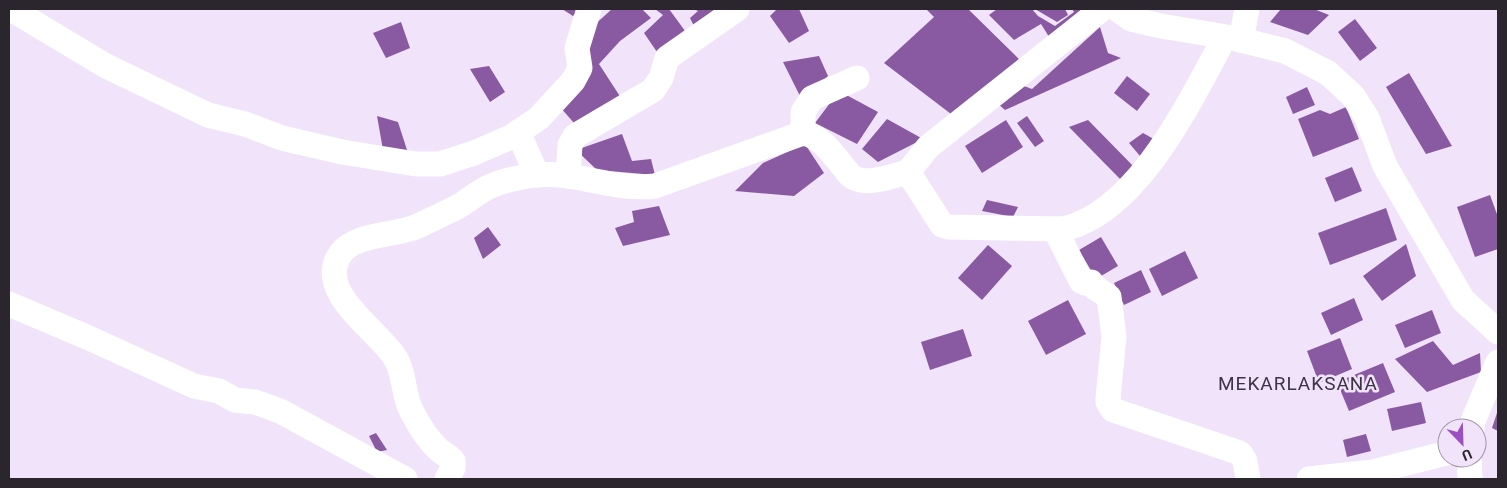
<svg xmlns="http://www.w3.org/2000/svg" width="1507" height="488" viewBox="0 0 1507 488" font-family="Roboto,sans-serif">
<rect width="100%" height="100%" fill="#f1e3f9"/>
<g fill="#895aa1">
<polygon points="562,9 581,9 573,16"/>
<polygon points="612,9 642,9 651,18 620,41 599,64 623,101 574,123 560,107 591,28"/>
<polygon points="655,9 669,9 688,35 657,52 644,33 663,15"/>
<polygon points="693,9 716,9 695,28 690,18 698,11"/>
<polygon points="777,9 799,9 809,31 789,43 770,16"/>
<polygon points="926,9 968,9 1024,64 955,117 884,63 934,17"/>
<polygon points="997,9 1032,9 1038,16 1055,26 1074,12 1072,9 1084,9 1051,40 1041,24 1014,40 989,15"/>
<polygon points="1035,9 1065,9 1068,15 1057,22"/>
<polygon points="1281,9 1314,9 1329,15 1308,35 1270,22"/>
<polygon points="1355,19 1377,48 1360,61 1338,32"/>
<polygon points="401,22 410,48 386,58 373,33"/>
<polygon points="1100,27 1108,53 1121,58 1005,110 997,103 1024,86 1032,89"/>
<polygon points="819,56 828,76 802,100 783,62"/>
<polygon points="489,66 505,92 490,102 470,69"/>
<polygon points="1409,73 1452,146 1426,154 1386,87"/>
<polygon points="1127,76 1150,94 1137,111 1114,93"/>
<polygon points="1307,87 1315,105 1293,114 1286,97"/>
<polygon points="839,91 878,112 857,144 815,123"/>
<polygon points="1346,107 1359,139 1313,157 1298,119 1320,110 1330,114"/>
<polygon points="377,116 398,122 407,150 383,150"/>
<polygon points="1027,116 1044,141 1035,147 1017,123"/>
<polygon points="887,119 923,139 878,162 862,149"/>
<polygon points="1006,120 1023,147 982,173 965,146"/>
<polygon points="1088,120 1137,170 1121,180 1069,127"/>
<polygon points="1143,133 1159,142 1140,156 1129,143"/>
<polygon points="622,134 632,161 651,159 655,175 597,170 576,150"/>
<polygon points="805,144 824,173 794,196 735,191 763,163"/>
<polygon points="1352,167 1362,191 1335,202 1325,178"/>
<polygon points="1490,195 1498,217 1498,249 1475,257 1457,207"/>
<polygon points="987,200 1018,207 1013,217 982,211"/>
<polygon points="659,206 670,235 623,246 615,228 634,222 632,211"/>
<polygon points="1386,208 1397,240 1330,265 1318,233"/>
<polygon points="488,227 501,245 483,259 474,238"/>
<polygon points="1101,237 1118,266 1096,279 1079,250"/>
<polygon points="1406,244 1416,276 1382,301 1363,276"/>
<polygon points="988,245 1012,266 982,300 958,278"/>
<polygon points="1185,251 1198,278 1162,296 1149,269"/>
<polygon points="1141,270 1151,292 1124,305 1114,283"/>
<polygon points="1354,298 1363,320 1331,335 1321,313"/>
<polygon points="1068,300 1086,334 1046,355 1028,321"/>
<polygon points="1432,310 1441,333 1405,348 1395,325"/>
<polygon points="963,329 972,356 930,370 921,342"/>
<polygon points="1340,338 1352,369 1319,383 1307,351"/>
<polygon points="1433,341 1453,365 1480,353 1481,372 1427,392 1395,359"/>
<polygon points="1383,363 1395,392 1349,411 1337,382"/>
<polygon points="1421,402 1426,423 1392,431 1387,409"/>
<polygon points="1498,410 1498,431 1492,428"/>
<polygon points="376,433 387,450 377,452 369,436"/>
<polygon points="1366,434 1371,451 1347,457 1343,440"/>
</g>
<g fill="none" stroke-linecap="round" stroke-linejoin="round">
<g stroke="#fff" stroke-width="25">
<polyline points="11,9 106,66 208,115 245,124 282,138 342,152 416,164 440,164 474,153 511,137 539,118 573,81 580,68 577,48 589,9"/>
<polyline points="1117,9 1131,19 1161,26 1233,38 1285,51 1328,73 1353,96 1367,118 1385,166 1463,300 1498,332"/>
<polyline points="1241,40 1247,9"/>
<polyline points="518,132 537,175"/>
<polyline points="803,133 803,112 812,98 857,78"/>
<path d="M 908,172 L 942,225 L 948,227 L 1064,229 C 1140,210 1190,100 1225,37"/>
<polyline points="568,176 570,145 575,136 653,90 661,78 667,58 737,9"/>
<polyline points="1055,229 1081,281 1085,283 1091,282 1094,287 1109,297 1114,337 1108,398 1108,402 1113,410 1240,453 1245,461 1248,479"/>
<polyline points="9,304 89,338 194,386 219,391 235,400 255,402 280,411 405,479"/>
<polyline points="1472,428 1473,421 1498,362"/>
<polyline points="1469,458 1470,479"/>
<path d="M 447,479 L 453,468 L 453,461 C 449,456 444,454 439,450 C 427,439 418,424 411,410 C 403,394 405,375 396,359 C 380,331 313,292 341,253 C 356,233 396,236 418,226 C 432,219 446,213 459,206 C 470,200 480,190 491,186 C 504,180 521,177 535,175 C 576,171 614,191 655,186 L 803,133 C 825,137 837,161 851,176 C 865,187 892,176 908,172 L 928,147 L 1102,9"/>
<polyline points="1309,479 1372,472 1447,453"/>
</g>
</g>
<g text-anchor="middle" stroke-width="5" stroke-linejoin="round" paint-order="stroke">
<g font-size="19" letter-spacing="1" fill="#3f3445" stroke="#f1e3f9">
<text x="1298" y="390">MEKARLAKSANA</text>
</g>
</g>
<rect width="1507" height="488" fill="none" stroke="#2b262e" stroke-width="20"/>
<g transform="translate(1462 443) rotate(157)"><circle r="24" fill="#f1e3f9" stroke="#a297a8"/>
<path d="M0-4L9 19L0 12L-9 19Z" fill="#9c4fc1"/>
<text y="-8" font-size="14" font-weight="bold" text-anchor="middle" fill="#2b262e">U</text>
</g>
</svg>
